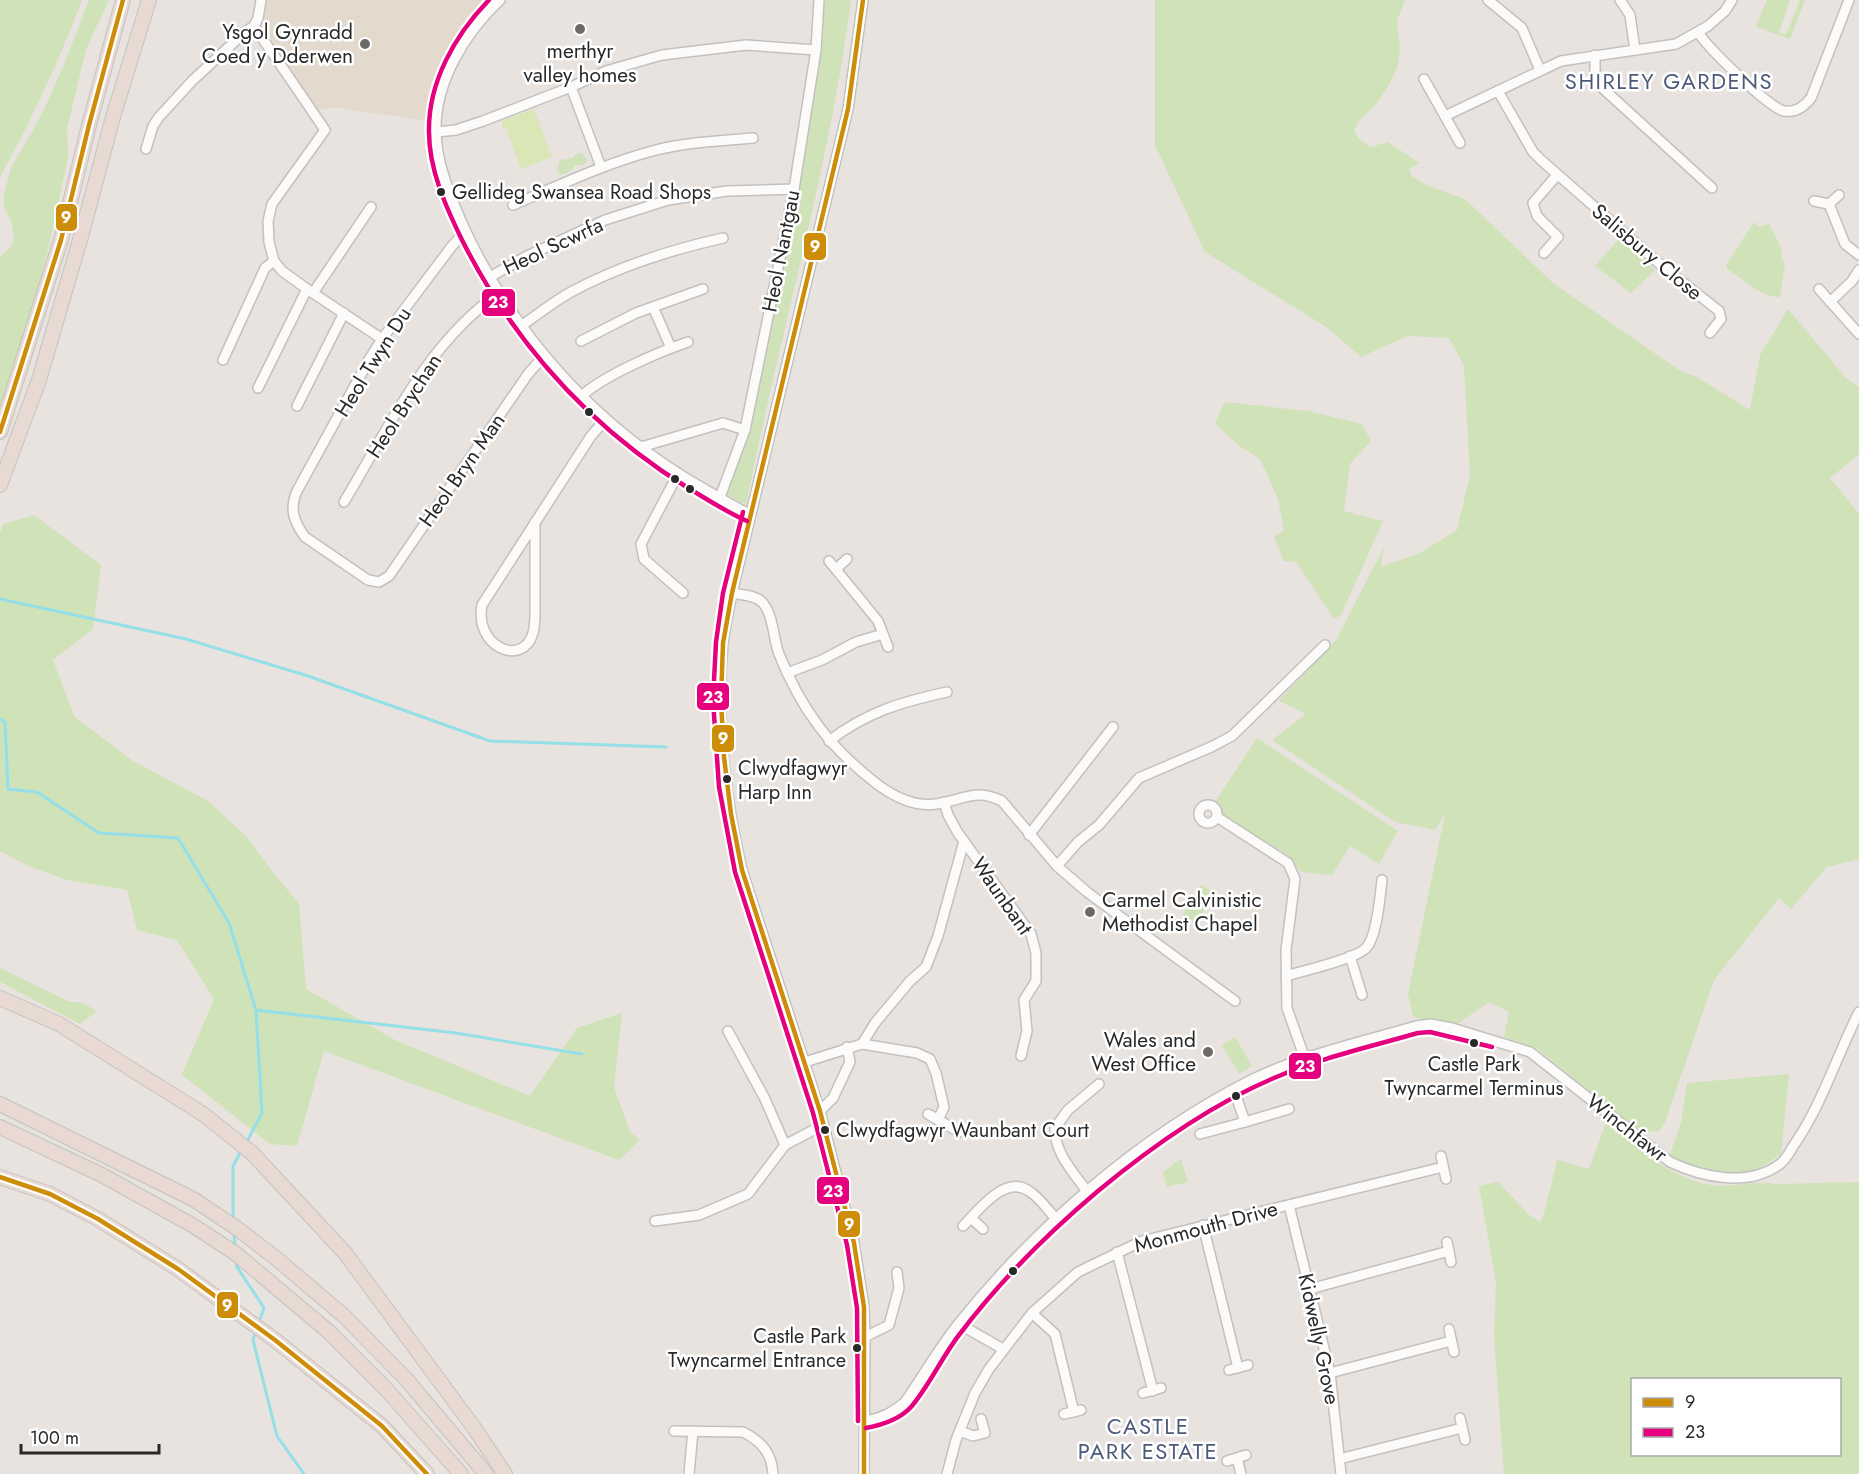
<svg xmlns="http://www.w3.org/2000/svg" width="1859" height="1474" viewBox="0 0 1859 1474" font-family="Jost,sans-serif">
<rect width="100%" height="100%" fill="#e8e3de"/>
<polygon fill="#e3d9cd" points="264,0 488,0 443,61 429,121 338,108 317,109 264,27"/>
<g fill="#d0e2b8" fill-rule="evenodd">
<path d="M 0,0 L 82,0 C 59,61 31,120 0,177 Z"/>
<polygon points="89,0 109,0 86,49 67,129 68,158 48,250 29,322 0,410 0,257 12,245 14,238 12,224 4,206 4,193 11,168 40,118 64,65"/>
<path d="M 822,0 L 851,0 C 829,171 779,336 746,505 L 725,494 L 750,424 L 777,300 L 810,120 Z"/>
<path d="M 1155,0 L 1405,0 L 1397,20 L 1400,49 L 1397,68 L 1389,85 L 1377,103 L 1358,122 L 1354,131 L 1358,138 L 1370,147 L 1388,142 L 1419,163 L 1409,169 L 1412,176 L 1426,185 L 1465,199 L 1553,283 L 1682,372 L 1695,376 L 1750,410 L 1760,355 L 1788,309 L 1846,378 L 1859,387 L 1859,454 L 1830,478 L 1859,514 L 1859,859 L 1827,867 L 1791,909 L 1779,898 L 1714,980 L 1665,1122 L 1659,1131 C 1643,1134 1631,1124 1618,1116 L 1538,1049 L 1504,1037 L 1509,1012 L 1489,1002 L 1456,1025 L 1413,1017 L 1408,994 L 1445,814 L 1435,830 L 1395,822 L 1272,740 L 1306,714 L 1279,701 L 1336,640 L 1384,547 L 1381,567 L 1420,553 L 1457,530 L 1470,475 L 1464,366 L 1449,338 L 1408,336 L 1361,357 L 1328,328 L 1205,252 L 1155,145 Z"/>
<polygon points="1767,0 1790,0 1779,32 1786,35 1800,0 1805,0 1790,39 1759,28 1756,26"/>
<path d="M 581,153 L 587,159 L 586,163 L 583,165 L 575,165 C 571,171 567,175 559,174 L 557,170 L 560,160 L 573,158 L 576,154 Z"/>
<path d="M 1754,222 L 1759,227 L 1770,224 C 1772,233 1779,240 1781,249 C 1782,256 1781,258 1785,264 L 1780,297 C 1761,298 1743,278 1727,269 L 1726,265 Z"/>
<polygon points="1619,239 1655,270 1631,293 1595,266"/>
<polygon points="1225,402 1308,411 1362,424 1371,441 1350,464 1344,511 1383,521 1341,615 1334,619 1296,562 1284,561 1274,537 1284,530 1278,499 1260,459 1238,445 1215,423"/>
<polygon points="34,515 101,565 93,629 53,660 74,716 133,761 208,801 246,836 272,871 299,904 306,989 395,1040 530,1096 577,1028 622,1013 614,1087 630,1132 640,1140 619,1160 324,1051 297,1146 270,1144 182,1075 214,999 177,940 137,930 127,890 67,880 26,865 0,851 0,533 3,524"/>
<polygon points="1257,738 1398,831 1379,864 1350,846 1332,875 1301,872 1288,855 1223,816 1221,808 1215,802"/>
<polygon points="1201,885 1215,893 1196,923 1183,915"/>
<polygon points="0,968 70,1002 80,1002 97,1011 80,1024 0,982"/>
<polygon points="1235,1037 1252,1066 1239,1074 1222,1045"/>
<path d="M 1789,1074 L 1781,1154 C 1773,1159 1765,1166 1757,1169 C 1726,1180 1697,1170 1669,1157 L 1681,1123 L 1687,1083 Z"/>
<path d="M 1607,1120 C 1638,1146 1670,1179 1711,1185 C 1733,1188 1754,1180 1775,1184 L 1859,1182 L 1859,1474 L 1504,1474 L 1494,1336 L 1496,1283 L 1479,1186 L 1498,1182 L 1529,1215 L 1540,1222 L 1544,1214 L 1557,1160 L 1589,1169 ZM 1632,1380 L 1840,1380 L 1840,1454 L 1632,1454 Z"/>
<polygon points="1181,1159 1188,1182 1167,1187 1163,1172"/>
</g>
<polygon fill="#dbe6b6" points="534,109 552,157 521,169 506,128 503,128 501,121"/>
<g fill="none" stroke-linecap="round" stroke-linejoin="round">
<g stroke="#94dfe8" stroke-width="3">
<polyline points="0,599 186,639 308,676 490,741 666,747"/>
<polyline points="0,719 5,722 8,789 37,792 99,833 178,838 229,923 256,1010 262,1113 246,1143"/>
<polyline points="256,1010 456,1033 582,1054"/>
<polyline points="233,1220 233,1166 241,1151"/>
<polyline points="234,1233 235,1247"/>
<polyline points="236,1260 237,1267 264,1308 259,1322"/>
<polyline points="256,1331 253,1340 277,1436 304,1474"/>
</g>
<g stroke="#c2c1c0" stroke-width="12">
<g id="minor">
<path d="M 500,0 C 465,33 435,82 436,131 C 436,162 450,195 462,223 C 513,336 598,429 706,490 C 721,498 735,508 750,514"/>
<path d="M 863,0 L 848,109 L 732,593 C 729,610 725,626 723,643 C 716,718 725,797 742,870 L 820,1111 L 854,1243 L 864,1307 L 865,1337 L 864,1474"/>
<polyline points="1488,0 1522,28 1540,70"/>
<polyline points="1620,0 1630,15 1635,50"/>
<polyline points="254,26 325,130 272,204 268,221 269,242 274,261 282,271 307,289 382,339"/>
<polyline points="254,26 258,18 261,0"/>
<path d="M 1698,32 C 1707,47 1768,107 1784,111 C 1796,113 1804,107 1811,98 L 1849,0"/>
<polyline points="1595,55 1595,76 1598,84 1712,188"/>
<polyline points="1424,79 1460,143"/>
<polyline points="571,87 601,167"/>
<polyline points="1498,91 1533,152 1541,160 1661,265 1719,311 1721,319 1710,333"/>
<polyline points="1445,116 1561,61 1676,44 1708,26 1725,11 1732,0"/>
<polyline points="436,132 456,130 483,121 571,87 606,71 662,55 746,45 816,50"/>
<polyline points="146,149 153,126 159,117 192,81 245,32 254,26"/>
<polyline points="1814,201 1829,204 1845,244 1859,255"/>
<polyline points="1829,204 1839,195"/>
<path d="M 513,205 C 560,185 606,163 656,150 C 688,142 720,141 753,138"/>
<path d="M 467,234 L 460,237 L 452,246 L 382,339 L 370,358 L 297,491 C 289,509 294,522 305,537 L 368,580 L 379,582 L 389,576 L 528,374 L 544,356"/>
<polyline points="1544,253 1558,237 1537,216 1533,203 1557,175"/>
<polyline points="490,277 527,256 605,220 668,200 727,191 794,189"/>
<polyline points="1819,289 1859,334"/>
<polyline points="313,293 371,207"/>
<polyline points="1830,302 1852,281 1859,270"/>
<polyline points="653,307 671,348"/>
<path d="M 521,326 C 537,315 553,302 571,292 C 619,266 670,250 723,238"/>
<polyline points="581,341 636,313 703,289"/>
<polyline points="223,360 265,268 274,261"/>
<polyline points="258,388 307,289"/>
<path d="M 581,397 C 600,377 661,351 688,342"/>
<polyline points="297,406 344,313"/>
<polyline points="641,447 723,423 745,430"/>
<polyline points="678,474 641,544 644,559 683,593"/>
<polyline points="720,497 745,430 794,189 816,50 819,0"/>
<path d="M 344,502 C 388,429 427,343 499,293"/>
<path d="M 535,522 L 535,618 C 534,623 535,628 533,633 C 523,668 474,647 482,605 L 591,436 L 606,419"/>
<polyline points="836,569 847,559"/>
<path d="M 732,593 C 741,595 755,595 762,602 C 774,615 773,639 779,654 C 801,709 830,748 877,784 C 893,796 915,807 936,804 C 962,801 975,787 1002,801 L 1057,866 L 1087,892 L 1235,1001"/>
<polyline points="883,634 888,647"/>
<polyline points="787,673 822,660 856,642 883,634 878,621 829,561"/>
<path d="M 829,741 C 867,712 901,702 947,692"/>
<polyline points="944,802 948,815 958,833 1031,934 1036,953 1036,981 1024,1000 1027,1031 1021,1056"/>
<circle cx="1208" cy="814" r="9"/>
<polyline points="1217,817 1288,863 1295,879 1286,950 1287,1008 1305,1059"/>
<polyline points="1029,835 1113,727"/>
<polyline points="1057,866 1078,842 1099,825 1139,778 1211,747 1232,736 1325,645"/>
<polyline points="1350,956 1362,995"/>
<path d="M 1286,976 C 1302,971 1356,959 1366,948 C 1377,937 1380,897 1382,880"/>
<polyline points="728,1031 765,1099 785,1145"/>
<polyline points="862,1044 875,1023 910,981 926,967 938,936 964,841"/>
<polyline points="805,1062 862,1044 917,1053 930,1059 936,1073 944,1107 938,1120"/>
<polyline points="820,1111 833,1098 850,1062 847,1047"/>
<polyline points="928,1114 959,1132"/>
<polyline points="1245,1122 1289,1109"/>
<polyline points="1200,1134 1245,1122 1234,1090"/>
<polyline points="1441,1156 1446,1179"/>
<path d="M 1086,1190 C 1073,1172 1054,1152 1055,1128 L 1068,1110 L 1099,1084"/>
<polyline points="1289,1205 1330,1373 1341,1474"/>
<polyline points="971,1218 983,1229"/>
<polyline points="655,1221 699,1215 748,1194 785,1145 823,1125"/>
<polyline points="1203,1225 1238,1368"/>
<path d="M 963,1226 C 978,1211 1005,1174 1029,1191 C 1039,1197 1048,1210 1056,1219"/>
<polyline points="1447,1242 1451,1262"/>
<polyline points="1117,1252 1153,1391"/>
<polyline points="1310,1289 1449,1251"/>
<polyline points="1032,1313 1055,1334 1074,1412"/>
<polyline points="959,1324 1003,1349"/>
<polyline points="1449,1329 1454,1352"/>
<polyline points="865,1337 889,1325 899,1288 897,1272"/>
<polyline points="1229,1370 1248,1365"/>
<polyline points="1330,1373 1451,1341"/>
<polyline points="1143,1393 1161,1388"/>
<polyline points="1064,1414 1081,1410"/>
<polyline points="1460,1418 1465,1440"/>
<path d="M 865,1421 C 882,1418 892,1413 905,1402 C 923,1376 939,1348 959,1323 C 1037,1226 1140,1136 1251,1080 C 1302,1055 1361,1042 1416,1026 L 1430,1024 L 1452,1028 L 1530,1052 L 1670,1162 C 1702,1177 1748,1188 1780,1164 C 1787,1159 1791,1149 1796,1142 C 1823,1102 1837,1055 1859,1012"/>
<path d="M 674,1431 L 743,1432 C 761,1441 772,1453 773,1474"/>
<polyline points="960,1431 973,1436 985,1433 981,1419"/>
<polyline points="1237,1458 1241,1474"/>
<polyline points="1339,1459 1462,1428"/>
<polyline points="1227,1461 1246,1455"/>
<polyline points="689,1474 693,1431"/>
<polyline points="947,1474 956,1440 975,1393 989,1369 1032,1313 1078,1272 1142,1241 1443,1167"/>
</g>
</g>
<g stroke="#c4c2c0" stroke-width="16">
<g id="highway">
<polyline points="0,432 61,240 89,125 123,0"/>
<polyline points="0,485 39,380 82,233 113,117 149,0"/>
<polyline points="0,998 59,1024 203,1114 252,1153 345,1253 475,1429 505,1474"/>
<polyline points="0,1104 193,1199 238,1229 277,1259 344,1316 406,1379 486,1474"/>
<polyline points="0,1127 102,1175 192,1225 235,1253 328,1331 386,1389 461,1474"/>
<polyline points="0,1177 50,1194 98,1219 178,1269 275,1340 382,1426 427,1474"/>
</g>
</g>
<use href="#minor" stroke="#fcfbfa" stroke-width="9"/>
<use href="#highway" stroke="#e8dad3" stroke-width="14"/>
<g stroke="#fff" stroke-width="9">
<g id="bus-1">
<polyline points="863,0 848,109 732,593 723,643 721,700 724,757 731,814 742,870 820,1111 854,1243 864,1307 864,1474"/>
<polyline points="0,432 61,240 89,125 123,0"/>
<polyline points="0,1177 50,1194 98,1219 178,1269 275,1340 382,1426 427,1474"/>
</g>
</g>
<g stroke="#fff" stroke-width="9">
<g id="bus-2">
<path d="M 489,0 C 455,35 428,82 429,132 C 429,170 446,207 462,240 C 514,343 590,427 688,488 C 707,499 726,512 747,521"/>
<polyline points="743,512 723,593 716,642 713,700 719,787 735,872 813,1113 847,1245 857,1308 858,1421"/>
<path d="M 866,1428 C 882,1425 900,1419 911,1407 C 929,1386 942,1357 959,1335 C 999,1282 1048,1233 1098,1191 C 1151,1147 1210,1105 1274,1078 C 1320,1058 1369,1047 1418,1033 L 1430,1032 L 1492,1047"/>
</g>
</g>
<use href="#bus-1" stroke="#ce8d08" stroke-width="4.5"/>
<use href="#bus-2" stroke="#e5007d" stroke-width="4.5"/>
</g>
<g fill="#6c6a68" stroke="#fff" stroke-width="2">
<circle cx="580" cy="29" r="6"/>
<circle cx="365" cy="44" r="6"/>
<circle cx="1090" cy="912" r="6"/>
<circle cx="1208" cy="1052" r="6"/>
</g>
<g fill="#292929" stroke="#fff" stroke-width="2">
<circle cx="441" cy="192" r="5"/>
<circle cx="589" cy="412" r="5"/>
<circle cx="675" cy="479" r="5"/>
<circle cx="690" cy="489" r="5"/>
<circle cx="727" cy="779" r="5"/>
<circle cx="1474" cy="1043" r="5"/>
<circle cx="1236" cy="1096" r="5"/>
<circle cx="825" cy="1130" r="5"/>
<circle cx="1013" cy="1271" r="5"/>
<circle cx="857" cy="1348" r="5"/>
</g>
<g text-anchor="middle" stroke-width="5" stroke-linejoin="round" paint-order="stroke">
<g font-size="20" fill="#292929" stroke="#fff" text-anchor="start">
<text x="452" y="199">Gellideg Swansea Road Shops</text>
<text x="738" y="775">Clwydfagwyr<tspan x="738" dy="24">Harp Inn</tspan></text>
<text x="1474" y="1071" text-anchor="middle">Castle Park<tspan x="1474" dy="24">Twyncarmel Terminus</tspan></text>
<text x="836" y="1137">Clwydfagwyr Waunbant Court</text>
<text x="846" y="1343" text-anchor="end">Castle Park<tspan x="846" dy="24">Twyncarmel Entrance</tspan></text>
</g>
<g font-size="21" fill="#292929" stroke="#fff" text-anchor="end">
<text x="353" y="39">Ysgol Gynradd<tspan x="353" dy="24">Coed y Dderwen</tspan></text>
<text x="580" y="58" text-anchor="middle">merthyr<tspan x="580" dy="24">valley homes</tspan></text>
<text x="1102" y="907" text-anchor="start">Carmel Calvinistic<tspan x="1102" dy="24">Methodist Chapel</tspan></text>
<text x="1196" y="1047">Wales and<tspan x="1196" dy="24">West Office</tspan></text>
</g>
<g font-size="21" fill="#292929" stroke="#fff">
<text transform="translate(553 246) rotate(-25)" y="7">Heol Scwrfa</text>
<text transform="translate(781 251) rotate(-79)" y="7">Heol Nantgau</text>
<text transform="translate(1647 252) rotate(40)" y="7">Salisbury Close</text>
<text transform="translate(373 362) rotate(-58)" y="7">Heol Twyn Du</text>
<text transform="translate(404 406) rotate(-57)" y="7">Heol Brychan</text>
<text transform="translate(462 470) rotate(-55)" y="7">Heol Bryn Man</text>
<text transform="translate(1002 896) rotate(55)" y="7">Waunbant</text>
<text transform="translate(1627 1128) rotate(38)" y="7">Winchfawr</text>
<text transform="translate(1206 1227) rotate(-15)" y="7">Monmouth Drive</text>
<text transform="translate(1319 1339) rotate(78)" y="7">Kidwelly Grove</text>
</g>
<g font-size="22" letter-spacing="1.5" fill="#4b5a79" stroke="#fff">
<text x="1669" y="89">SHIRLEY GARDENS</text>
<text x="1148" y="1434">CASTLE<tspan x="1148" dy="25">PARK ESTATE</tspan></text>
</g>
</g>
<g stroke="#fff" stroke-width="2">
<rect x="55" y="203" width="23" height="29" rx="6" fill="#ce8d08"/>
<rect x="803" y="232" width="24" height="29" rx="6" fill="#ce8d08"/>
<rect x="481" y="288" width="35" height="29" rx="6" fill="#e5007d"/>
<rect x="696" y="682" width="34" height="29" rx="6" fill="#e5007d"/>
<rect x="711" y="724" width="24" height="29" rx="6" fill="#ce8d08"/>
<rect x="1288" y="1052" width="34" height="28" rx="6" fill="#e5007d"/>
<rect x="816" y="1176" width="34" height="29" rx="6" fill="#e5007d"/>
<rect x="837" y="1210" width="24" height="28" rx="6" fill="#ce8d08"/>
<rect x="216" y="1291" width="23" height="28" rx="6" fill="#ce8d08"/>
</g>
<g font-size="16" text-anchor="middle" font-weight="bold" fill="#fff">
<text x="66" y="223">9</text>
<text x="815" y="252">9</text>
<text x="498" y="308">23</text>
<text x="713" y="703">23</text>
<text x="723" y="744">9</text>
<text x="1305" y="1072">23</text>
<text x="833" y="1197">23</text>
<text x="849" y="1230">9</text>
<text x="227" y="1311">9</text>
</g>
<rect x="1631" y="1378" width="210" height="78" fill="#ffffff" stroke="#a9a9a9" stroke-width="1.5"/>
<rect x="1643" y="1398" width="30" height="9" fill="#ce8d08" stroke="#a9a9a9" stroke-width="1.5"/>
<text x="1685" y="1408" font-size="18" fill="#292929">9</text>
<rect x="1643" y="1428" width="30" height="9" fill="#e5007d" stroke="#a9a9a9" stroke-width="1.5"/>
<text x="1685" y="1438" font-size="18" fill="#292929">23</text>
<path d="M21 1444v9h138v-9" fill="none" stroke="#292929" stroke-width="3"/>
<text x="30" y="1444" font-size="18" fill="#292929" stroke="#ffffff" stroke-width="4.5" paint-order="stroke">100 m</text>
</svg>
